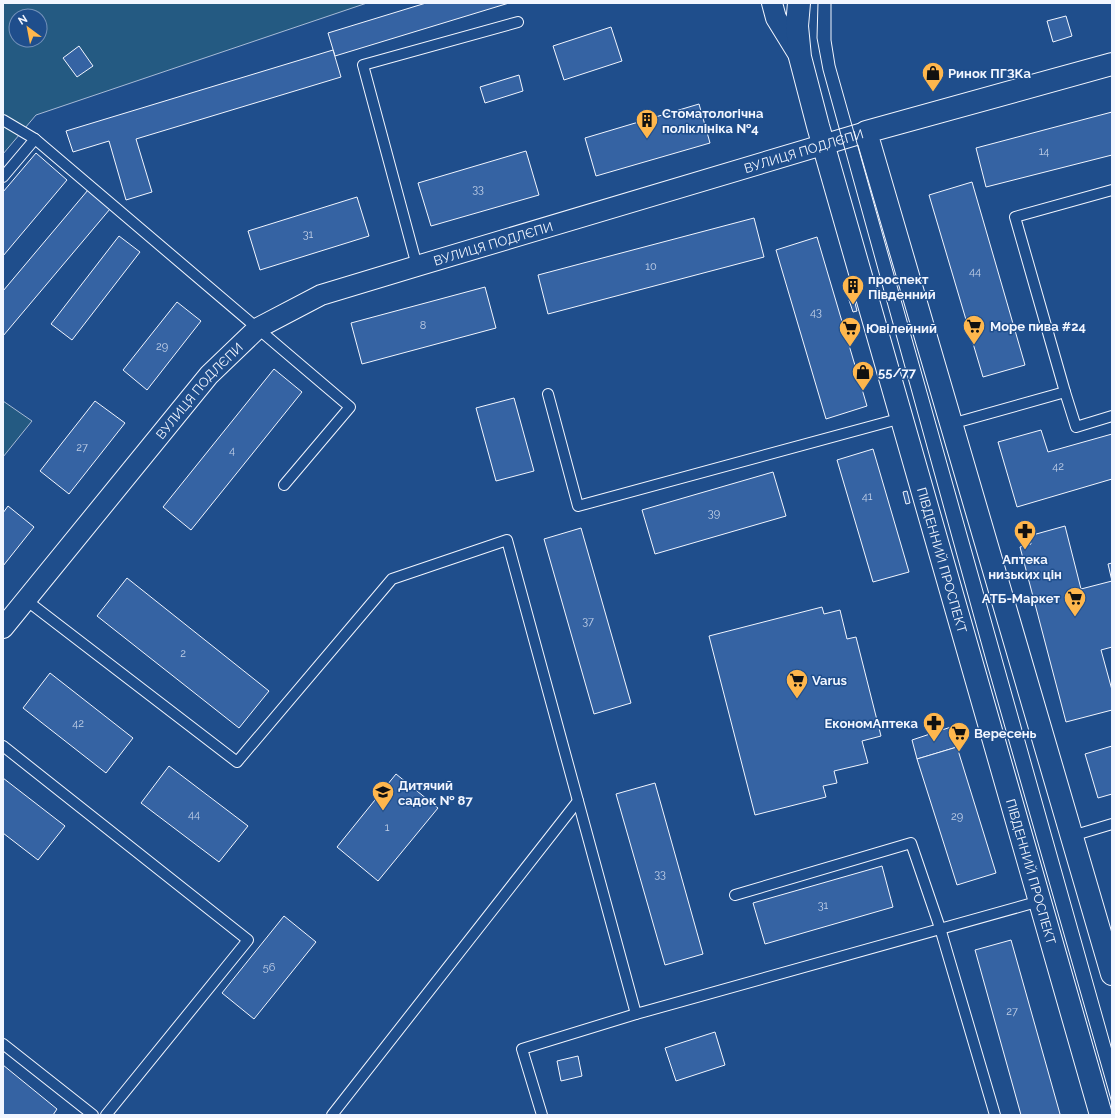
<svg xmlns="http://www.w3.org/2000/svg" width="1115" height="1118" viewBox="0 0 1115 1118" font-family="Raleway,sans-serif">
<rect width="100%" height="100%" fill="#1f4e8c"/>
<g fill="#245a82" stroke="#a8bbd7" fill-rule="evenodd">
<path d="M 3,3 L 367,3 L 36,115 L 3,154 ZM 16,16 L 40,16 L 40,40 L 16,40 Z"/>
<polygon points="3,401 32,421 3,457"/>
</g>
<g fill="#3563a3" stroke="#f2f6ff">
<polygon points="426,3 509,3 335,56 328,33"/>
<polygon points="1066,16 1072,36 1053,42 1047,21"/>
<polygon points="611,27 622,61 564,80 553,46"/>
<polygon points="79,46 93,66 77,77 63,58"/>
<polygon points="333,50 341,77 136,139 152,192 126,200 109,141 73,152 66,131"/>
<polygon points="519,75 523,91 485,103 480,87"/>
<polygon points="699,104 710,143 596,176 585,138"/>
<polygon points="1112,112 1112,155 986,187 976,148"/>
<polygon points="526,151 539,195 431,226 418,183"/>
<polygon points="36,153 67,180 3,256 3,192"/>
<polygon points="972,182 1025,365 983,377 929,195"/>
<polygon points="88,190 110,209 3,336 3,291"/>
<polygon points="357,197 369,236 260,270 248,231"/>
<polygon points="754,218 764,257 548,314 538,275"/>
<polygon points="119,236 140,252 72,340 51,324"/>
<polygon points="817,237 867,406 826,419 776,250"/>
<polygon points="485,287 496,328 362,364 351,323"/>
<polygon points="854,299 857,311 853,312 849,300"/>
<polygon points="177,302 201,321 147,390 123,370"/>
<polygon points="274,369 302,392 191,530 163,507"/>
<polygon points="514,398 534,471 496,481 476,408"/>
<polygon points="95,401 125,423 69,494 40,471"/>
<polygon points="1041,430 1048,452 1112,434 1112,479 1017,507 998,442"/>
<polygon points="873,449 909,572 873,582 837,460"/>
<polygon points="773,472 786,516 655,554 642,510"/>
<polygon points="907,491 910,503 906,504 903,492"/>
<polygon points="8,506 34,527 3,566 3,513"/>
<polygon points="1065,526 1081,589 1112,581 1108,564 1112,563 1112,647 1101,650 1112,690 1112,710 1066,722 1020,547 1031,544 1029,536"/>
<polygon points="581,528 631,703 594,714 544,539"/>
<polygon points="127,578 269,691 239,728 97,616"/>
<polygon points="822,607 824,614 840,610 847,639 856,637 881,736 862,741 868,763 834,771 837,783 823,786 826,797 755,815 709,636"/>
<polygon points="50,673 133,738 106,773 23,708"/>
<polygon points="951,727 957,747 917,759 912,740"/>
<polygon points="1112,746 1112,794 1098,798 1085,754"/>
<polygon points="957,747 996,873 957,885 917,759"/>
<polygon points="169,766 248,826 219,862 141,803"/>
<polygon points="396,774 438,808 378,881 337,847"/>
<polygon points="3,778 65,826 38,860 3,833"/>
<polygon points="655,783 703,954 665,965 616,794"/>
<polygon points="882,866 893,907 765,944 753,903"/>
<polygon points="284,916 316,942 254,1019 222,993"/>
<polygon points="1011,940 1060,1114 1058,1115 1021,1115 975,950"/>
<polygon points="715,1032 725,1065 676,1081 665,1048"/>
<polygon points="578,1056 582,1076 561,1081 557,1061"/>
<polygon points="3,1065 57,1109 53,1115 3,1115"/>
</g>
<g fill="none" stroke-linecap="round" stroke-linejoin="round">
<g stroke="#f2f6ff" stroke-width="12">
<g id="lane">
<polyline points="3,120 35,139 350,407 284,485"/>
<polyline points="3,177 35,139"/>
<polyline points="417,266 363,65 518,22"/>
<polyline points="1065,392 1076,427 1112,416"/>
<polyline points="548,394 578,506 902,418"/>
<polyline points="951,424 1065,392 1015,217 1112,190"/>
<polyline points="26,600 237,762 392,579 507,540 636,1014 1040,901"/>
<polyline points="3,746 248,940 106,1115"/>
<polyline points="1072,836 1112,824"/>
<polyline points="735,895 911,843 940,928 995,1115"/>
<polyline points="3,1044 93,1115"/>
<polyline points="332,1115 578,801"/>
<polyline points="542,1115 522,1049 636,1014"/>
</g>
</g>
<g stroke="#f2f6ff" stroke-width="22">
<g id="street">
<polyline points="772,3 776,18 800,57"/>
<path id="s1" d="M 3,628 L 209,375 L 258,328 L 321,295 L 417,266 L 866,132"/>
</g>
</g>
<g stroke="#f2f6ff" stroke-width="24">
<g id="secondary">
<path id="s2" d="M 799,3 L 797,26 L 800,57 L 818,126 L 1101,1115"/>
<polyline points="1112,64 866,132 1112,974"/>
</g>
</g>
<use href="#lane" stroke="#1f4e8c" stroke-width="10"/>
<use href="#street" stroke="#1f4e8c" stroke-width="20"/>
<use href="#secondary" stroke="#1f4e8c" stroke-width="22"/>
<g stroke="#f2f6ff" stroke-width="1">
<polyline points="818,3 817,38 823,70 987,664 1112,1103"/>
<polyline points="831,3 831,40 835,65 1112,1050"/>
</g>
</g>
<defs>
<g id="shop-pin" transform="scale(1.15)"><path d="M0 17L-7.5 6A9.5 9.5 0 1 1 7.5 6Z" fill="#ffb74d" stroke="#1f4e8c"/><path d="M-5-2.5h2.3a2.7 3.5 0 0 1 5.4 0H5L5.5 6h-11ZM-1.5-2.5h3a1.5 2.3 0 0 0-3 0Z" fill="#111"/></g>
<g id="building-pin" transform="scale(1.15)"><path d="M0 17L-7.5 6A9.5 9.5 0 1 1 7.5 6Z" fill="#ffb74d" stroke="#1f4e8c"/><path d="M-4-6H4V6H1V3H-1V6H-4ZM-2.5-4.3h1.7v1.8h-1.7ZM.8-4.3h1.7v1.8H.8ZM-2.5-1h1.7V.8h-1.7ZM.8-1h1.7V.8H.8Z" fill="#111"/></g>
<g id="supermarket-pin" transform="scale(1.15)"><path d="M0 17L-7.5 6A9.5 9.5 0 1 1 7.5 6Z" fill="#ffb74d" stroke="#1f4e8c"/><path d="M-6-5.5h2.5l.6 2H6L4.5 2H-2.5L-4.4-4H-6ZM-1.5 3.2a1.3 1.3 0 1 0 .1 0ZM3 3.2a1.3 1.3 0 1 0 .1 0Z" fill="#111"/></g>
<g id="pharmacy-pin" transform="scale(1.15)"><path d="M0 17L-7.5 6A9.5 9.5 0 1 1 7.5 6Z" fill="#ffb74d" stroke="#1f4e8c"/><path d="M-2-6h4v4h4v4h-4v4h-4v-4h-4v-4h4Z" fill="#111"/></g>
<g id="school-pin" transform="scale(1.15)"><path d="M0 17L-7.5 6A9.5 9.5 0 1 1 7.5 6Z" fill="#ffb74d" stroke="#1f4e8c"/><path d="M0-5L7-2L0 1L-7-2ZM-4 1L0 2.5L4 1V4Q0 6-4 4Z" fill="#111"/></g>
</defs>
<g fill-rule="evenodd">
<use href="#shop-pin" x="933" y="73"/>
<use href="#building-pin" x="647" y="120"/>
<use href="#building-pin" x="853" y="286"/>
<use href="#supermarket-pin" x="974" y="326"/>
<use href="#supermarket-pin" x="850" y="328"/>
<use href="#shop-pin" x="863" y="372"/>
<use href="#pharmacy-pin" x="1025" y="531"/>
<use href="#supermarket-pin" x="1075" y="598"/>
<use href="#supermarket-pin" x="797" y="680"/>
<use href="#pharmacy-pin" x="934" y="723"/>
<use href="#supermarket-pin" x="959" y="733"/>
<use href="#school-pin" x="383" y="792"/>
</g>
<g text-anchor="middle" stroke-width="3" stroke-linejoin="round" paint-order="stroke">
<g font-size="11" fill="#c3d1e8">
<text x="1044" y="155">14</text>
<text x="478" y="193">33</text>
<text x="308" y="238">31</text>
<text x="651" y="270">10</text>
<text x="975" y="275">44</text>
<text x="816" y="316">43</text>
<text x="423" y="329">8</text>
<text x="162" y="350">29</text>
<text x="82" y="451">27</text>
<text x="232" y="454">4</text>
<text x="1058" y="470">42</text>
<text x="867" y="500">41</text>
<text x="714" y="517">39</text>
<text x="588" y="625">37</text>
<text x="183" y="657">2</text>
<text x="78" y="727">42</text>
<text x="194" y="818">44</text>
<text x="957" y="820">29</text>
<text x="387" y="831">1</text>
<text x="660" y="878">33</text>
<text x="823" y="909">31</text>
<text x="269" y="971">56</text>
<text x="1012" y="1015">27</text>
</g>
<g font-size="13" font-weight="bold" fill="#f2f6ff" stroke="#1f4e8c" text-anchor="start">
<text x="948" y="78">Ринок ПГЗКа</text>
<text x="662" y="118">Стоматологічна<tspan x="662" dy="15">поліклініка №4</tspan></text>
<text x="868" y="284">проспект<tspan x="868" dy="15">Південний</tspan></text>
<text x="990" y="331">Море пива #24</text>
<text x="866" y="333">Ювілейний</text>
<text x="878" y="377">55/77</text>
<text x="1025" y="564" text-anchor="middle">Аптека<tspan x="1025" dy="15">низьких цін</tspan></text>
<text x="1060" y="603" text-anchor="end">АТБ-Маркет</text>
<text x="812" y="685">Varus</text>
<text x="918" y="728" text-anchor="end">ЕкономАптека</text>
<text x="974" y="738">Вересень</text>
<text x="398" y="790">Дитячий<tspan x="398" dy="15">садок № 87</tspan></text>
</g>
<g font-size="13" fill="#f2f6ff" stroke="#1f4e8c">
<text dy="5" stroke="none"><textPath href="#s1" startOffset="969">ВУЛИЦЯ ПОДЛЄПИ</textPath></text>
<text dy="5" stroke="none"><textPath href="#s1" startOffset="645">ВУЛИЦЯ ПОДЛЄПИ</textPath></text>
<text dy="5" stroke="none"><textPath href="#s1" startOffset="308">ВУЛИЦЯ ПОДЛЄПИ</textPath></text>
<text dy="5" stroke="none"><textPath href="#s2" startOffset="577">ПІВДЕННИЙ ПРОСПЕКТ</textPath></text>
<text dy="5" stroke="none"><textPath href="#s2" startOffset="901">ПІВДЕННИЙ ПРОСПЕКТ</textPath></text>
</g>
</g>
<rect width="1115" height="1118" fill="none" stroke="#f2f6ff" stroke-width="8"/>
<g transform="translate(28 28) rotate(328)"><circle r="19" fill="#1f4e8c" stroke="#7391ba"/>
<path d="M0-3L7 15L0 10L-7 15Z" fill="#ffb74d"/>
<text y="-6" font-size="11" font-weight="bold" text-anchor="middle" fill="#f2f6ff">N</text>
</g>
</svg>
